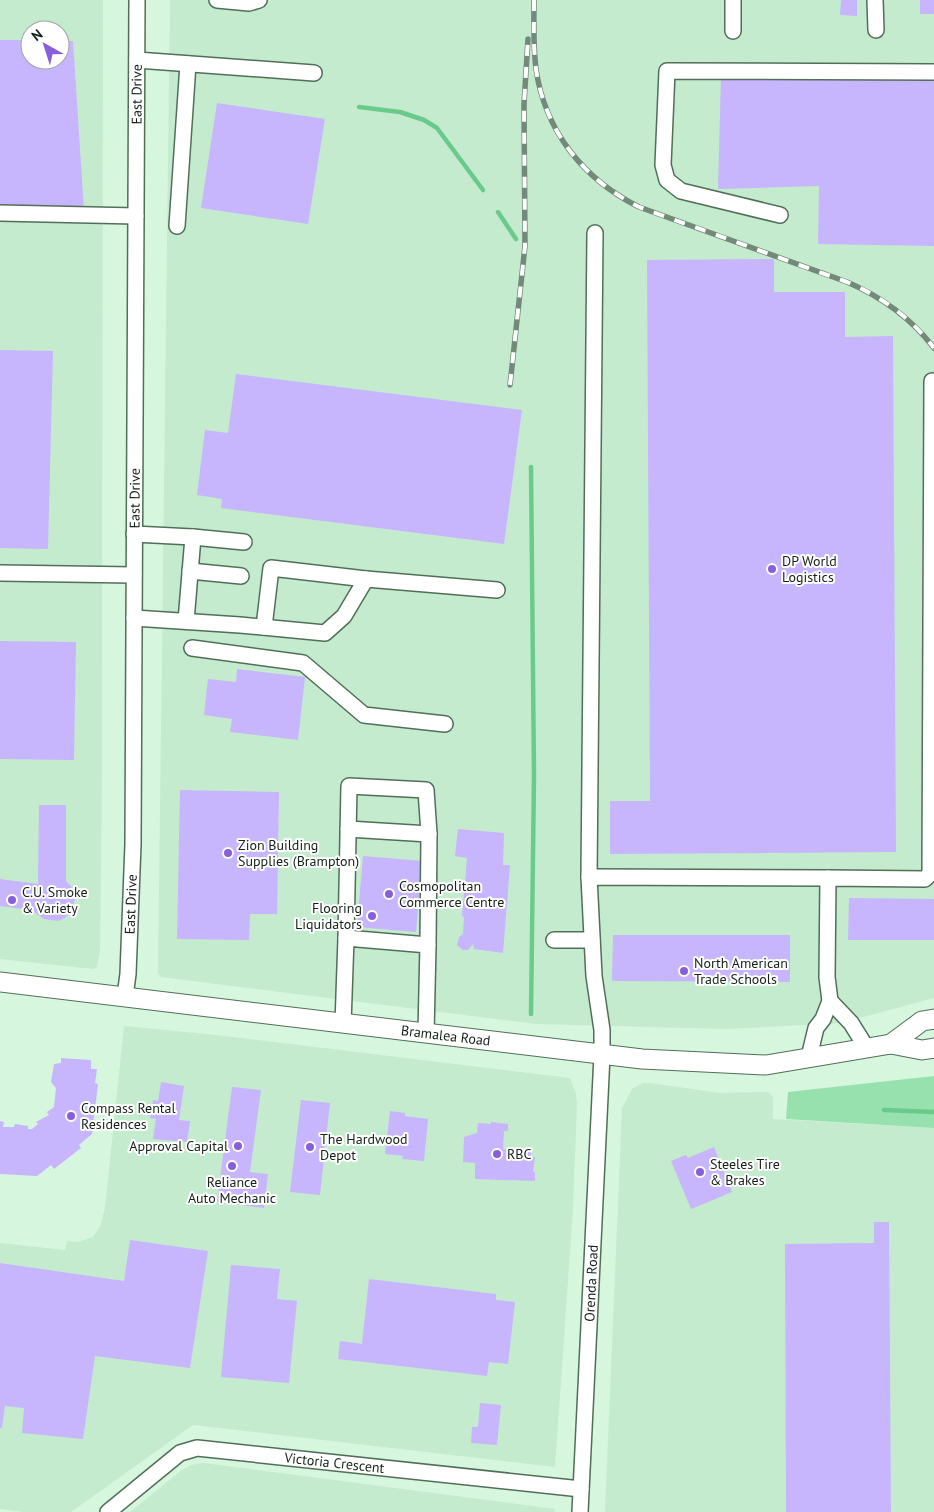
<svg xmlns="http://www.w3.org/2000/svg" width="934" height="1512" viewBox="0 0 934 1512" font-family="'PT Sans',sans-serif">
<rect width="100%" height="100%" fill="#d6f6de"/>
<g fill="#c4ebce" fill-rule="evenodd">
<path d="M 0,0 L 103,0 L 102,788 L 100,951 L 97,967 L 93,969 L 0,959 ZM 30,30 L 60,30 L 60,60 L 30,60 Z"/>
<polygon points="170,0 934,0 934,998 841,1023 727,1029 536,1024 161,977 158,973"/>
<polygon points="124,1026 216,1035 570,1078 576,1094 577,1103 573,1209 555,1467 193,1425 71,1512 23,1512 0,1509 0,1243 65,1250 67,1241 78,1242 93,1237 100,1227 105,1208"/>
<polygon points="643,1083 650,1083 720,1093 768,1092 773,1097 773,1119 934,1128 934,1512 605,1512 622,1108 632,1089"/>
<polygon points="204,1463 555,1509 555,1512 130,1512 182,1470 191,1465"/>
</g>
<polygon fill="#96e1ad" points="934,1076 934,1128 786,1119 788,1092"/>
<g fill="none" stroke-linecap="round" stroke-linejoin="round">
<g stroke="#6aca8b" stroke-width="4.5">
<polyline points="359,107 400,112 424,120 437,128 483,190"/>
<polyline points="498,212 516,239"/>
<polyline points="531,1014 534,775 531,467"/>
<polyline points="884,1110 934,1112"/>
</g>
</g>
<g fill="#c7b5fe">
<polygon points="841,0 857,0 857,16 840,15"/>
<rect x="920" y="0" width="14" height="14"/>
<polygon points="0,40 30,40 30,60 60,60 60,41 73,41 84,211 0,210"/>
<polygon points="721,76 934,78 934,246 818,244 819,186 718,189"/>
<polygon points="217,103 325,119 308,224 201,208"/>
<polygon points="774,259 774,292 845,292 845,337 893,336 896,852 610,854 610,801 650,801 647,260"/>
<polygon points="0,350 53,351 48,549 0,548"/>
<polygon points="236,374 522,410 504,544 221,508 222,499 197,495 205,430 228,433"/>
<polygon points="0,641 76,642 74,760 0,759"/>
<polygon points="237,669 305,677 298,740 230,732 232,719 204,715 208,679 236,682"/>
<polygon points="180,790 279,792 277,914 250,914 249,940 177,939"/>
<polygon points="39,805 66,805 66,881 71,886 75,900 70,913 65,918 58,921 44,919 31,910 0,906 0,879 38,884"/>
<polygon points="458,829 504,833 503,865 510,865 503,953 474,949 473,944 468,950 463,950 457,945 459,937 463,934 464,917 462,916 467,858 455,856"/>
<polygon points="363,856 422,861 416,932 357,927"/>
<polygon points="849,898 934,899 934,940 848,940"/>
<polygon points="613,935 790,935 790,982 612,981"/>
<polygon points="61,1058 91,1060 91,1069 97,1069 95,1083 98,1084 92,1134 79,1145 81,1148 54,1169 51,1165 37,1176 0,1174 0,1121 4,1122 3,1127 14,1127 15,1124 28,1126 28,1129 32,1129 38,1124 36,1122 49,1115 47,1112 54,1107 56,1088 51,1082 54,1064 61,1063"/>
<polygon points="161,1082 184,1086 179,1120 190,1121 187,1142 153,1139 156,1119 150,1118 153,1100 158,1101"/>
<polygon points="232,1087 261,1090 250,1172 268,1174 264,1208 217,1202"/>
<polygon points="301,1100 330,1103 320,1195 290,1192"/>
<polygon points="390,1111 405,1113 405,1116 428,1119 424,1161 402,1159 403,1156 385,1154"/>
<polygon points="491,1122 508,1124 508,1131 504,1131 503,1149 531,1150 531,1157 535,1157 533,1172 535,1172 535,1181 475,1179 475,1163 463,1162 464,1137 477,1133 478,1123 491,1124"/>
<polygon points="714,1147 732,1192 691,1209 671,1161 686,1155 688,1158"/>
<polygon points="874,1222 889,1222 891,1512 786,1512 785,1244 874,1243"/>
<polygon points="130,1240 208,1251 190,1368 95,1356 83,1439 22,1433 24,1408 5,1406 2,1428 0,1428 0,1263 124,1281"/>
<polygon points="231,1265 280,1269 277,1299 297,1301 289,1383 221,1377"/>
<polygon points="369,1279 496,1294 496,1300 515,1302 508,1364 489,1362 487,1376 338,1359 340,1341 362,1344"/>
<polygon points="480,1403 501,1405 497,1445 471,1443 472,1427 478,1427"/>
</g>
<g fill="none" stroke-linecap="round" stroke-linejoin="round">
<g stroke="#516e59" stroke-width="18">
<g id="minor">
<polyline points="217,0 249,3 259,0"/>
<polyline points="875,0 876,30"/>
<polyline points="733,31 733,0"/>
<polyline points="137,60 314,73"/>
<polyline points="0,213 136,216"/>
<polyline points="780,215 681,191 667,180 663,165 667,71 934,72"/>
<polyline points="177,226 188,64"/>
<polyline points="134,534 193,537 244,542"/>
<polyline points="190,571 241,576"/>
<polyline points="0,573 134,575"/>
<polyline points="134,618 240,625 325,633 344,616 366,579 497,590"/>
<polyline points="186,621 193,537"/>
<polyline points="264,627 271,568 366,579"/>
<polyline points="192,648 303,663 364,715 445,724"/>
<polyline points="348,829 429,834"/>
<polyline points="589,877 595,233"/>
<polyline points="346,938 349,786 426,790 429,834 428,945"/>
<polyline points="554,940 592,940"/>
<path id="s1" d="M 125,996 L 128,974 L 133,844 L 137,0"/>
<polyline points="830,1001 851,1023 866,1047"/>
<polyline points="343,1024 346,938 428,945 426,1033"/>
<polyline points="809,1057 816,1028 823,1019 830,1001 827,977 828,878 925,879 930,874 932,381"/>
<path id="s2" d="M 108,1512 L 180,1453 L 197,1448 L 581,1489"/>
<path id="s3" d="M 580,1512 L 602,1055 L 602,1030 L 594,976 L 589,877 L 828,878"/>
</g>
</g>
<g stroke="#516e59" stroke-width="21">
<g id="major">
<path id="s4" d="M 0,982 L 642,1059 L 766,1065 L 891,1044 L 922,1050 L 934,1048"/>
<polyline points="891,1044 922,1021 934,1019"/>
</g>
</g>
<use href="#minor" stroke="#fff" stroke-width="15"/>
<use href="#major" stroke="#fff" stroke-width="19"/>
<g stroke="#738979" stroke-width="5.5">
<g id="rail">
<path d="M 534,0 C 534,23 533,46 536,69 C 545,131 583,179 639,207 L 847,282 C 882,297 910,317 934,348"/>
<polyline points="510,385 525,246 524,104 528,39"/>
</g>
</g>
<use href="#rail" stroke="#fff" stroke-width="4" stroke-dasharray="11" stroke-linecap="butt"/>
</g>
<g fill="#875fda" stroke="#fff" stroke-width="2">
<circle cx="772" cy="569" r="5"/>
<circle cx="228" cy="853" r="5"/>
<circle cx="389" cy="894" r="5"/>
<circle cx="12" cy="900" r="5"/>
<circle cx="372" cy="916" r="5"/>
<circle cx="684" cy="971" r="5"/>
<circle cx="71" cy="1116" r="5"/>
<circle cx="238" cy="1146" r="5"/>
<circle cx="310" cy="1147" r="5"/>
<circle cx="497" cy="1154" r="5"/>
<circle cx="232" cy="1166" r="5"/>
<circle cx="700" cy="1172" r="5"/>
</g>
<g text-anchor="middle" stroke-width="4" stroke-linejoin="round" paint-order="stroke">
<g font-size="14" fill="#152118" stroke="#fff">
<text dy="5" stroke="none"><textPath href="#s1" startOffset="902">East Drive</textPath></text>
<text dy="5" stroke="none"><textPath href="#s1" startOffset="498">East Drive</textPath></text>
<text dy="5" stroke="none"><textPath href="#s1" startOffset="92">East Drive</textPath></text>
<text dy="5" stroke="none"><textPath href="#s4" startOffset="449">Bramalea Road</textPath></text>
<text dy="5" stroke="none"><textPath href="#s3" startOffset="229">Orenda Road</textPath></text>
<text dy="5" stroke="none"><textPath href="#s2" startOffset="249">Victoria Crescent</textPath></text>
</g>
<g font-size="14" fill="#152118" stroke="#fff" text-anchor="start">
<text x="782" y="566">DP World<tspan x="782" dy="16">Logistics</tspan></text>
<text x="238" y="850">Zion Building<tspan x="238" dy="16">Supplies (Brampton)</tspan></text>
<text x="399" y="891">Cosmopolitan<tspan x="399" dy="16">Commerce Centre</tspan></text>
<text x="22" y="897">C.U. Smoke<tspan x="22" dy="16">&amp; Variety</tspan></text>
<text x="362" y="913" text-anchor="end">Flooring<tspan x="362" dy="16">Liquidators</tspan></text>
<text x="694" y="968">North American<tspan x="694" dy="16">Trade Schools</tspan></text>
<text x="81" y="1113">Compass Rental<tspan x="81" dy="16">Residences</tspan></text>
<text x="320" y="1144">The Hardwood<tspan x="320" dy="16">Depot</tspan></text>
<text x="228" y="1151" text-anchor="end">Approval Capital</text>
<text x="507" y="1159">RBC</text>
<text x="710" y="1169">Steeles Tire<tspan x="710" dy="16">&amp; Brakes</tspan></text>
<text x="232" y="1187" text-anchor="middle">Reliance<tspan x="232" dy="16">Auto Mechanic</tspan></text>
</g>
</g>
<g transform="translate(45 45) rotate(321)"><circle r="24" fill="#ffffff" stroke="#a1a6a3"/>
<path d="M0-4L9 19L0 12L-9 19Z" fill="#875fda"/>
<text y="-8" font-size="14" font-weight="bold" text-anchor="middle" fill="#152118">N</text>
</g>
</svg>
